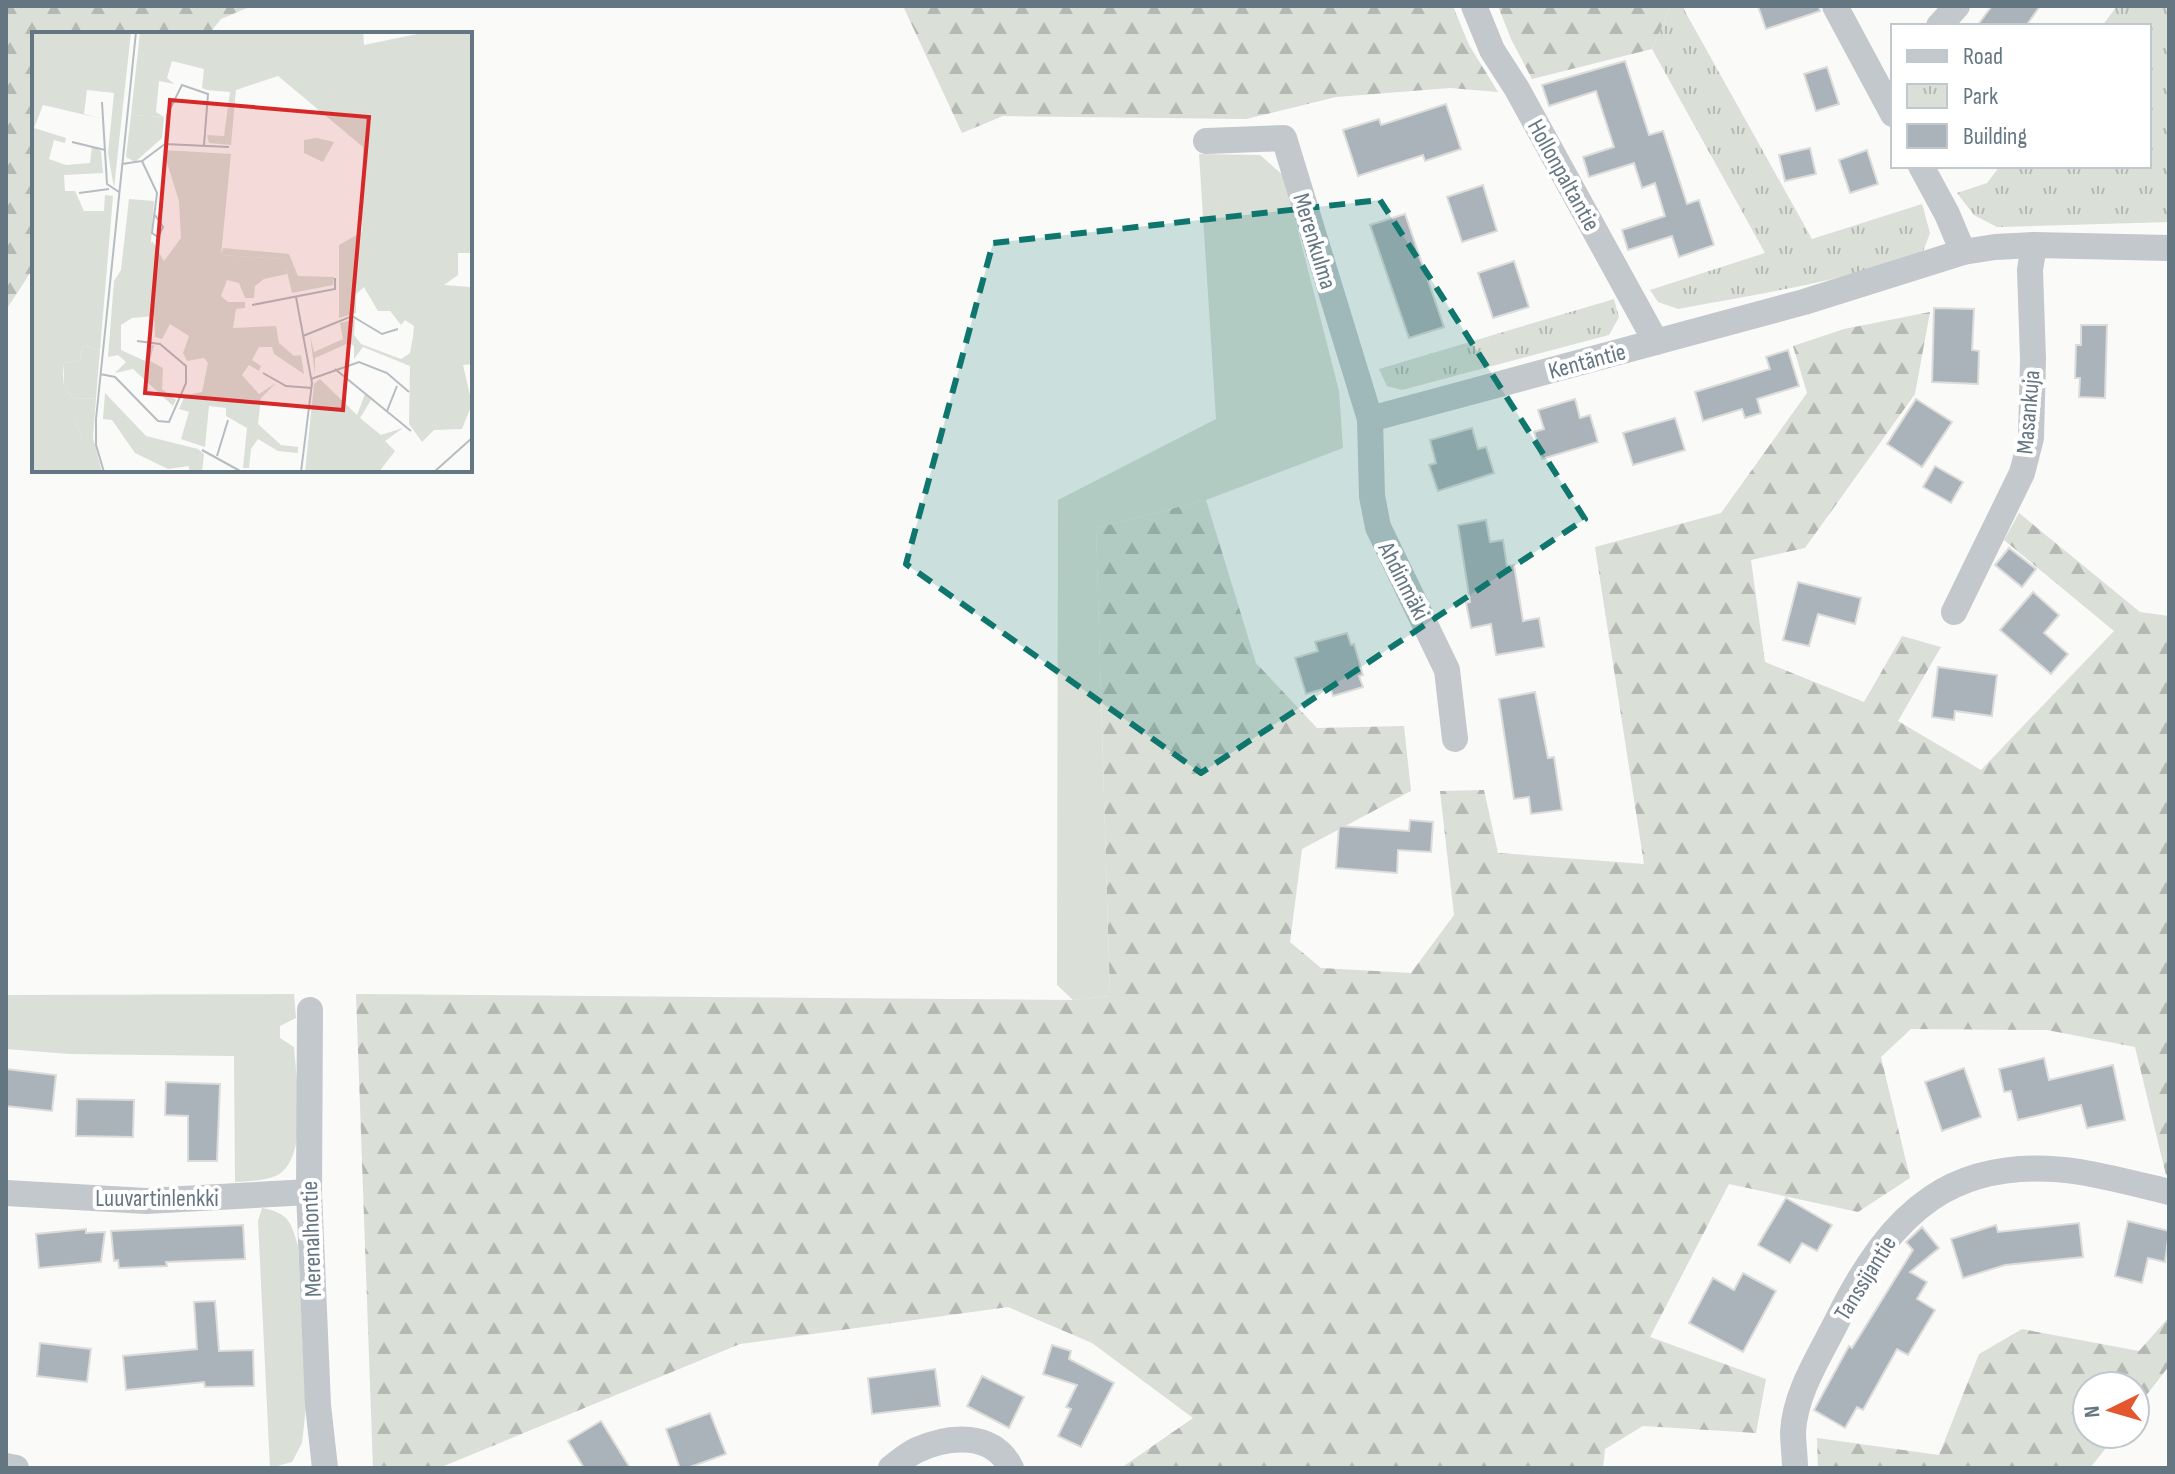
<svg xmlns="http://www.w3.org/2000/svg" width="2175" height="1474" viewBox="0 0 2175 1474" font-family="'Sofia Sans Condensed',sans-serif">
<defs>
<pattern id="forest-firs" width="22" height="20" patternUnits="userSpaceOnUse" patternTransform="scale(2)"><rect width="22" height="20" fill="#dadfd7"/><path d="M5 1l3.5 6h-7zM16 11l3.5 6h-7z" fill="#b4b9b4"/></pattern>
<pattern id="park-tufts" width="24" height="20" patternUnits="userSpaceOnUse" patternTransform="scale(2)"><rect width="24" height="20" fill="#dadfd7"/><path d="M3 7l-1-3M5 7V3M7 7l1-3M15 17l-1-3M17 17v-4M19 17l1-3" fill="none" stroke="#b4b9b4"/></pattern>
</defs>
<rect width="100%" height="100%" fill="#fafaf8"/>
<g fill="#dadfd7">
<polygon points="1199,154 1260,155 1284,176 1339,391 1343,448 1206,500 1096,528 1110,996 1073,1000 1057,985 1058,500 1216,419"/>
<path d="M 294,994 L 296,1018 L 280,1026 L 280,1038 L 294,1047 C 296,1078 311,1165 273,1177 C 261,1181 247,1181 235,1182 L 234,1056 L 70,1054 L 6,1049 L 6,995 Z"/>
<path d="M 262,1208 C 289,1213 291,1222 298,1246 L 306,1407 L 302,1443 L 292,1462 L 270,1468 L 258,1221 Z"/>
</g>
<g fill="url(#forest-firs)">
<polygon points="6,6 351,6 247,8 221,19 209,34 34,34 34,267 6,310"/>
<polygon points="903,6 1453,6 1469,45 1498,92 1450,88 1336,97 1246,119 1003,116 962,133"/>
<polygon points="1498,6 1671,6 1652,49 1532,79 1511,39"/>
<polygon points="1930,312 1915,394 1805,548 1751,560 1765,662 1864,702 1902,636 1941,647 1898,721 1981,770 2114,631 2004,540 2019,513 2140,612 2169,616 2169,1176 2166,1175 2135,1047 2047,1030 1911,1029 1881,1057 1910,1178 1858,1212 1729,1184 1650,1337 1766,1379 1756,1433 1643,1426 1605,1449 1603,1468 1121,1468 1193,1418 1092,1343 1008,1307 740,1344 439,1468 373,1468 356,994 1073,1000 1110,996 1096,528 1206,500 1256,663 1317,728 1404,726 1411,791 1302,849 1290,942 1321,968 1411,973 1454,915 1440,791 1484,790 1498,853 1644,864 1595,547 1721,513 1807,393 1793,346 1844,329"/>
<polygon points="2169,1317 2169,1366 2135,1410 2135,1386 2087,1386 2087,1434 2117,1434 2090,1468 1818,1468 1817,1438 1939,1455 1979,1354 2022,1329 2139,1351"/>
</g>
<g fill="url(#park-tufts)">
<path d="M 1671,6 L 1682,6 L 1812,239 L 1922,204 L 1930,233 L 1923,252 C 1845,282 1760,293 1678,309 L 1658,302 L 1650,290 L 1765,253 L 1652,49 Z"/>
<polygon points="2117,6 2169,6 2169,222 1997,227 1974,215 1957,193 1987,183 2000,166 2149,166 2149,26 2102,26"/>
<polygon points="1614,299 1619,317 1609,335 1402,390 1387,386 1379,369"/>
</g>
<g fill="#aab3b9" stroke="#dcdcda" stroke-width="2">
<polygon points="1758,6 1819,6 1820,11 1766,29"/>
<polygon points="1992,6 2040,6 2026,26 1977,26"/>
<polygon points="1625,61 1649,135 1663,131 1687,204 1699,200 1714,245 1679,257 1672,236 1628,250 1622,230 1665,216 1655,183 1642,188 1634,163 1589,177 1583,157 1614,147 1596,91 1549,106 1542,85"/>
<polygon points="1827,67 1839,104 1816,111 1804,74"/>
<polygon points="1446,104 1461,149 1425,161 1423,155 1358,176 1343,130 1379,119 1381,125"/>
<polygon points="1810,148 1816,174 1785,181 1779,155"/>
<polygon points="1867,150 1878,184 1850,193 1839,160"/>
<polygon points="1483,185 1497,231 1462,242 1447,197"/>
<polygon points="1405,214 1444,327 1409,338 1370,225"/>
<polygon points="1514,261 1529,307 1493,318 1478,273"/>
<polygon points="1934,308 1974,309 1972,350 1979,351 1978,384 1932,382"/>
<polygon points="2081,325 2107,325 2105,398 2079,397 2080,378 2075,378 2076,345 2081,345"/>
<polygon points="1788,350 1799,386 1757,399 1761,413 1745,418 1742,409 1703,421 1695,392 1770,369 1766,357"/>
<polygon points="1575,399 1580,418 1590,415 1598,442 1542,459 1534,432 1544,429 1538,410"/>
<polygon points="1916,399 1952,422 1922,467 1887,444"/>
<polygon points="1675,418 1685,450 1633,465 1623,433"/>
<polygon points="1472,428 1478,449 1486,447 1494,473 1438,491 1429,465 1436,463 1430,440"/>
<polygon points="1935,466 1963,482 1951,503 1923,487"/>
<polygon points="1486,520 1490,542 1503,540 1507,566 1514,565 1523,621 1539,618 1544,647 1496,655 1491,624 1471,628 1466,603 1470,602 1458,525"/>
<polygon points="2009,548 2036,569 2022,587 1995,565"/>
<polygon points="1798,582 1861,598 1855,624 1818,614 1809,646 1783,640"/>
<polygon points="2033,592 2059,615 2044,633 2068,654 2051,674 2000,630"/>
<polygon points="1347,633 1351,645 1354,644 1363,675 1359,676 1363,687 1333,696 1330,687 1306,694 1295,658 1318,651 1315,642"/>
<polygon points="1938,667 1997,675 1992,716 1955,711 1954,720 1932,717"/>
<polygon points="1535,692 1548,758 1554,757 1562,810 1531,814 1529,797 1514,799 1499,699"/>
<polygon points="1410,820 1433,822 1431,852 1398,850 1397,873 1336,868 1339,826 1409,831"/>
<polygon points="2044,1058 2049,1080 2113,1065 2125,1120 2087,1128 2081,1105 2018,1120 2011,1091 2004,1092 1999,1069"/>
<polygon points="1964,1068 1981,1117 1942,1131 1925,1082"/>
<polygon points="6,1069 56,1075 52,1111 6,1106"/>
<polygon points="166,1082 220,1084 217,1161 188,1161 188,1116 165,1115"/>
<polygon points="77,1099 134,1100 133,1137 76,1136"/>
<polygon points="1786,1198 1832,1225 1817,1251 1802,1243 1790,1263 1758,1245"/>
<polygon points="2128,1221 2169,1231 2165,1262 2148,1258 2142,1283 2115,1276"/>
<polygon points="2079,1223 2083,1257 2005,1265 1963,1278 1951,1239 1996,1225 1998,1232"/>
<polygon points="243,1225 245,1259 166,1262 167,1266 119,1268 118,1260 114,1261 111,1231"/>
<polygon points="1922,1227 1939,1248 1910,1272 1927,1282 1917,1299 1935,1310 1908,1355 1897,1349 1863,1410 1857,1407 1845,1428 1814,1410 1849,1346 1852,1348 1913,1250 1906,1242"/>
<polygon points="86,1229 86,1233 105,1232 101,1262 39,1268 36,1234"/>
<polygon points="1743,1273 1776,1291 1743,1352 1689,1323 1713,1278 1734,1290"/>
<polygon points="215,1301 219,1351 253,1350 254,1386 205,1387 204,1382 126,1390 123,1356 197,1349 194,1302"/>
<polygon points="40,1343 91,1349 87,1382 37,1376"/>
<polygon points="1052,1345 1071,1351 1069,1359 1114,1383 1081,1447 1058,1436 1071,1409 1066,1407 1077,1385 1043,1374"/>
<polygon points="935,1369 940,1406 872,1414 868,1378"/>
<polygon points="982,1376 1024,1397 1009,1428 967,1406"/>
<polygon points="710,1413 726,1454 687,1468 680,1468 666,1429"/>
<polygon points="601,1421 630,1468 584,1468 568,1441"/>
</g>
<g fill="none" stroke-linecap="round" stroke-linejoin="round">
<g stroke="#c3c8cc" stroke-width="26">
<polyline points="1474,6 1492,50 1517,89 1656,342"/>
<polyline points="1835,6 1893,114"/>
<polyline points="1939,26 1957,6"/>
<polyline points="1206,141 1284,138 1370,419 1372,496 1378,527 1447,670 1455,739"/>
<polyline points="1921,166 1947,214 1963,252"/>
<polyline points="1370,419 1804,302 1963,252 1995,247 2034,245 2169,248"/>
<polyline points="1954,612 2022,473 2031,438 2033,359 2030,270 2034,245"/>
<polyline points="310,1010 309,1192 318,1405 325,1468"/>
<polyline points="6,1193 146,1201 309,1192"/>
<polyline points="6,1466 16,1468"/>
<path d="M 891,1468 C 899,1462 908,1454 917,1450 C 950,1435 993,1432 1011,1468"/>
<path d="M 1795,1468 C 1795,1456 1793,1444 1793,1432 C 1795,1392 1821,1354 1838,1319 C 1891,1212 1953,1153 2080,1172 C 2110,1177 2140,1185 2169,1192"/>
</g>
</g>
<path fill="#0f766e" fill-opacity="0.2" stroke="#0f766e" stroke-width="6" stroke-dasharray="16 10" stroke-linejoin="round" d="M 1380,200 L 1585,519 L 1201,773 L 906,564 L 993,243 Z"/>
<g text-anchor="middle" stroke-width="8" stroke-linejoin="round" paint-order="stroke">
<g font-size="24" fill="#657683" stroke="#fff">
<text transform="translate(1564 175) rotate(61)" y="8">Hollonpaltantie</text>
<text transform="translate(1315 241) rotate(73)" y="8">Merenkulma</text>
<text transform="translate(1587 361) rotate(-15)" y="8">Kentäntie</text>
<text transform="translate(2028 412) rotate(-85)" y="8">Masankuja</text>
<text transform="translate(1404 581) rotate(63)" y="8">Ahdinmäki</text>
<text x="157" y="1206">Luuvartinlenkki</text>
<text transform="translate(311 1239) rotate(-92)" y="8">Merenalhontie</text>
<text transform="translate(1865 1278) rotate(-58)" y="8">Tanssijantie</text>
</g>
</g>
<g transform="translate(32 32)">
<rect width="440" height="440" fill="#fafaf8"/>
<path d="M 204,57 L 199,113 L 177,111 L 175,103 L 192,104 L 198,60 ZM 99,83 L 132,85 L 130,106 L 103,130 L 94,125 ZM 97,167 L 122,169 L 117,236 L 110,240 L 89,238 ZM 191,216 L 257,222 L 266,244 L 302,245 L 301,253 L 260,261 L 252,227 L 189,223 ZM 64,366 L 61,406 L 50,406 L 42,386 L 42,367 Z" fill="#dadfd7"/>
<path d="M 0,0 L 99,0 L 82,156 L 76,121 L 82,61 L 55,58 L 52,82 L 71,87 L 11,73 L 2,96 L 34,106 L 33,111 L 22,108 L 17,127 L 34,133 L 58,131 L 60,114 L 69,119 L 71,141 L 32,143 L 33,159 L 43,159 L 52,179 L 72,179 L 73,163 L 81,164 L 68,318 L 51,313 L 48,328 L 32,331 L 31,342 L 32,355 L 42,367 L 42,386 L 50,406 L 61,406 L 70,440 L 0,440 ZM 108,0 L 331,0 L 332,13 L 395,0 L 440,0 L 440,221 L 426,221 L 426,243 L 412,253 L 438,255 L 440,332 L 431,333 L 440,372 L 430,397 L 402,398 L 390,410 L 377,392 L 378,334 L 331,315 L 322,327 L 322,314 L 311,307 L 308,291 L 323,287 L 322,303 L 329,312 L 369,327 L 378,321 L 381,305 L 382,294 L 373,288 L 369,293 L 358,279 L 346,279 L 332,255 L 324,262 L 324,281 L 307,286 L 307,213 L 330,200 L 331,115 L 246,44 L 198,60 L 175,58 L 170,56 L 172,37 L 140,29 L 135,46 L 142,52 L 127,49 L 124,80 L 132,85 L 99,83 ZM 285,106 L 302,110 L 291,130 L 272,121 L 272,108 ZM 131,118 L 199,122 L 189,223 L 253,227 L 255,242 L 232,247 L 223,254 L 222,266 L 213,266 L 207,251 L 195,248 L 189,264 L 196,270 L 213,270 L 213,276 L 204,277 L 201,296 L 244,294 L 247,311 L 262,324 L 269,323 L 272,342 L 242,322 L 240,315 L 227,315 L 220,328 L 229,334 L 227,339 L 217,333 L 210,343 L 227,362 L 244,351 L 229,366 L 226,392 L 249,413 L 266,415 L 266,421 L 246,419 L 226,407 L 219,417 L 217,436 L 211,436 L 215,396 L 194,384 L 194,376 L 177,374 L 173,415 L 149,407 L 157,380 L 147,377 L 153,363 L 170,360 L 176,331 L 172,326 L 155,329 L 151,321 L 157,304 L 138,292 L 130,307 L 123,305 L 122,284 L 100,286 L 89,293 L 89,318 L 113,329 L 116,313 L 122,313 L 118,329 L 131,336 L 130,357 L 144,368 L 141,374 L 101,337 L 83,341 L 94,330 L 86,323 L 76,325 L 82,249 L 89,238 L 117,236 L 115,212 L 121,210 L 132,229 L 149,206 L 147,169 ZM 73,361 L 114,404 L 166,417 L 172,422 L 170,440 L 157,440 L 157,434 L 136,437 L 103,421 L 80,388 L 71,387 Z" fill="#dadfd7"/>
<path d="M 278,304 L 282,320 L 311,307 L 317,311 L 283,326 L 283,342 ZM 51,313 L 68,318 L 64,366 L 42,367 L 32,355 L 32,331 L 48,328 ZM 288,347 L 325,383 L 333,362 L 339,368 L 328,386 L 349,403 L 371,396 L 353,409 L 363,419 L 347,440 L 273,440 L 282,352 Z" fill="#dadfd7"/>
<path fill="none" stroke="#b5bdc2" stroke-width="2" d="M 70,70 L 75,152 L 87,160M 40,110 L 73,118M 133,112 L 135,83 L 150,53 L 176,62 L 172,113M 110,129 L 125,161 L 120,201 L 126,205 L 131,195 L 123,183M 90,132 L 110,129 L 133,112 L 197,115M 47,161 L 77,157M 264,265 L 280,351 L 269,440M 220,273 L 303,257 L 303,246M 271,304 L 320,284 L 350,302 L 366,297M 303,337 L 379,399M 231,341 L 254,354 L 280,356M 68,342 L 83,345 L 126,389 L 137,390 L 154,351 L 154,334 L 128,312 L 105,309M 279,347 L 327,330 L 355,341 L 377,360M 355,379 L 365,354M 170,418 L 210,440M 185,424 L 196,388M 72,440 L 64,413 L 64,387 L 104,0M 402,440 L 440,406"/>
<path fill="#d62828" fill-opacity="0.15" stroke="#d62828" stroke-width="4" d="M 138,68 L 337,85 L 311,378 L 113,361 Z"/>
<rect width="440" height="440" fill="none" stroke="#657683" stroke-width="4"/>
</g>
<rect width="2175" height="1474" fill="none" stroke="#657683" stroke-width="16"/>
<rect x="1891" y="24" width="260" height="144" fill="#ffffff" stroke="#c1c8cd" stroke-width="2"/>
<rect x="1907" y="50" width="40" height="12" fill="#c3c8cc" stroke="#c1c8cd" stroke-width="2"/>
<text x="1963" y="64" font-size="24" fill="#657683">Road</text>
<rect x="1907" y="84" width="40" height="24" fill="url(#park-tufts)" stroke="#c1c8cd" stroke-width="2"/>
<text x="1963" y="104" font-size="24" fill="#657683">Park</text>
<rect x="1907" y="124" width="40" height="24" fill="#aab3b9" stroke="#c1c8cd" stroke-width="2"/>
<text x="1963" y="144" font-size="24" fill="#657683">Building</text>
<g transform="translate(2111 1410) rotate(265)"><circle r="38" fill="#ffffff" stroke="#c1c8cd" stroke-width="2"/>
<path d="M0-6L14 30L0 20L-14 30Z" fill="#e4572e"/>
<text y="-12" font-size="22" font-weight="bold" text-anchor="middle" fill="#657683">N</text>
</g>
</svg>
